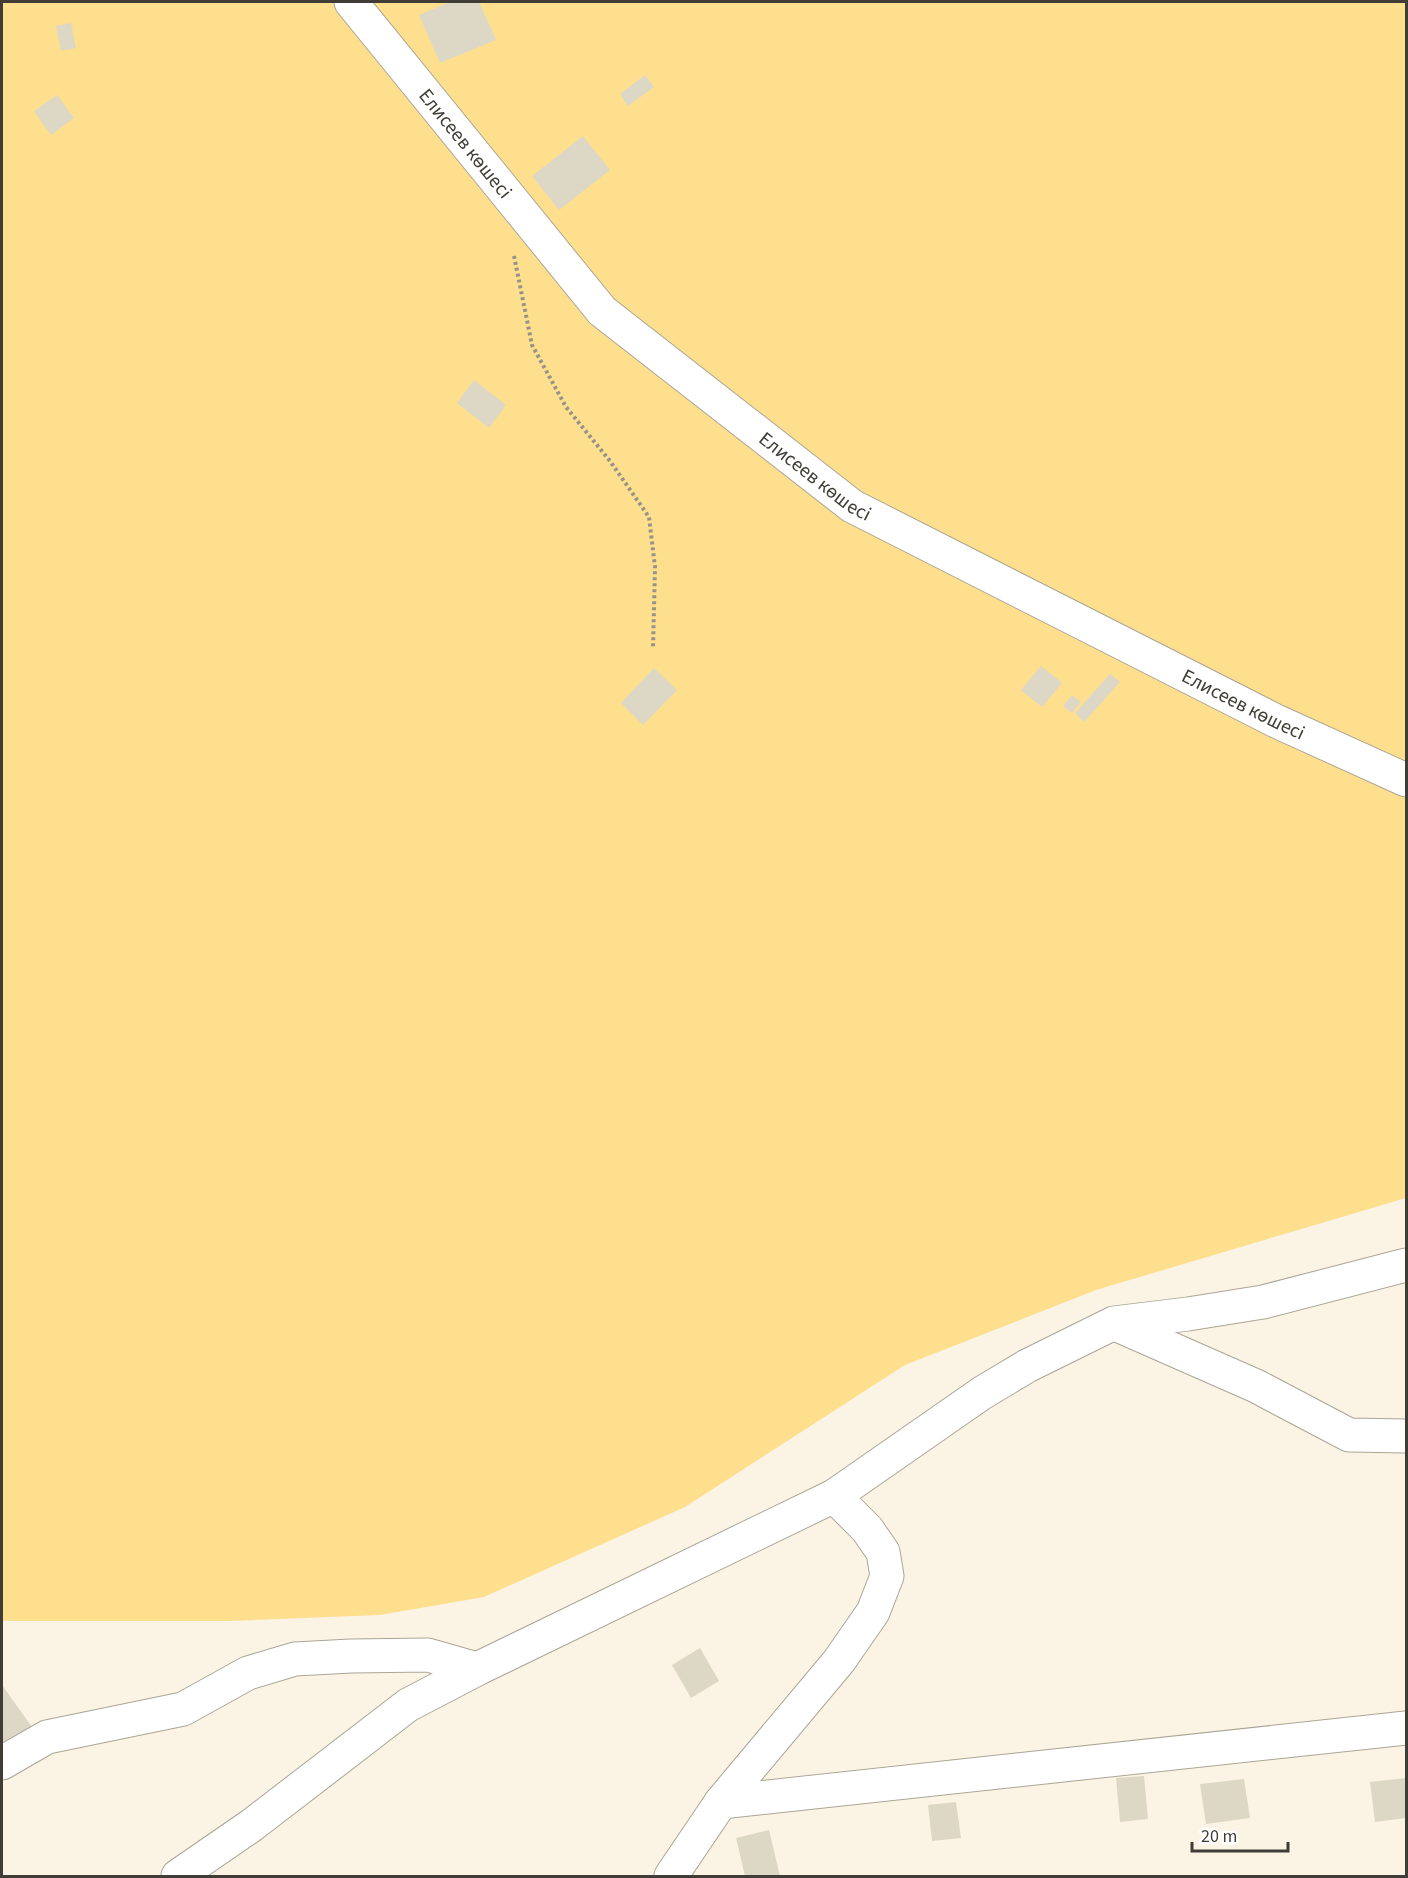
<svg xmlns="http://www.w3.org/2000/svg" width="1408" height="1878" viewBox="0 0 1408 1878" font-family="'Source Sans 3',sans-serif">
<rect width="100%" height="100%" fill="#fbf4e4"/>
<polygon fill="#fedf8e" points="2,2 1406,2 1406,1198 1096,1290 905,1365 685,1507 484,1597 380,1615 231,1621 2,1621"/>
<g fill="#ddd7c6">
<polygon points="450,2 479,2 496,40 440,63 419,15"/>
<polygon points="71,23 76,48 61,51 56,26"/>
<polygon points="645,75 654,87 628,106 620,94"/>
<polygon points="57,95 74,118 51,135 34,111"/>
<polygon points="583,136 610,170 559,210 532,176"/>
<polygon points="474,380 506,405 489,428 457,403"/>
<polygon points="1041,666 1062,683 1042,707 1021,690"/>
<polygon points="654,668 677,690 643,725 621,703"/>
<polygon points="1110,674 1120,682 1084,722 1075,713"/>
<polygon points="1072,695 1081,702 1072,713 1063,706"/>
<polygon points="700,1648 719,1681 691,1698 672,1665"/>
<polygon points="2,1685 32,1727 2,1749"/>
<polygon points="1144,1776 1148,1819 1120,1822 1116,1778"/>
<polygon points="1406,1778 1406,1818 1375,1822 1370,1782"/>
<polygon points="1244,1779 1250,1818 1206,1824 1200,1784"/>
<polygon points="956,1802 961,1838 932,1841 928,1805"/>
<polygon points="769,1830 780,1876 745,1876 736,1838"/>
</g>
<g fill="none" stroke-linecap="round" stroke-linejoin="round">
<g stroke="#aba596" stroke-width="35">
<g id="minor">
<path id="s1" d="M 351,2 L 602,311 L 852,506 L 1276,721 L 1406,780"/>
<polyline points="1115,1324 1256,1386 1349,1435 1406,1436"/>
<polyline points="2,1763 47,1737 183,1709 248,1673 295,1659 351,1656 428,1655 477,1669"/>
<polyline points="721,1802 1406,1728"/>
<polyline points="178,1876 252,1825 408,1705 477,1669 834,1496 982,1393 1027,1366 1114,1323 1188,1314 1263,1302 1406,1265"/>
<polyline points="671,1876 721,1802 839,1661 873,1612 887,1576 883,1552 867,1529 834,1496"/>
</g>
</g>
<polyline stroke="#989388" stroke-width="4" stroke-dasharray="3 3" stroke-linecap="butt" points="514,256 532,345 566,407 610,461 649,517 655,567 653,648"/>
<use href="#minor" stroke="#fff" stroke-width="33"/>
</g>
<g text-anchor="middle" stroke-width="5" stroke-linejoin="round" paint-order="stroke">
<g font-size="20" fill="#3f3d36" stroke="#fff">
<text dy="7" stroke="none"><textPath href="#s1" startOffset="182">Елисеев көшесі</textPath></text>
<text dy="7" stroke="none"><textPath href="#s1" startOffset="668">Елисеев көшесі</textPath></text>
<text dy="7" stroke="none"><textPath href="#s1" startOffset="1154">Елисеев көшесі</textPath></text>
</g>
</g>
<rect width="1408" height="1878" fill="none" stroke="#3f3d36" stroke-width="6"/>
<path d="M1192 1842v9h96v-9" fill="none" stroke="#3f3d36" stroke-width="3"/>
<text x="1201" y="1842" font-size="18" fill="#3f3d36" stroke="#ffffff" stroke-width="4.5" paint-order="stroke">20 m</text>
</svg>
